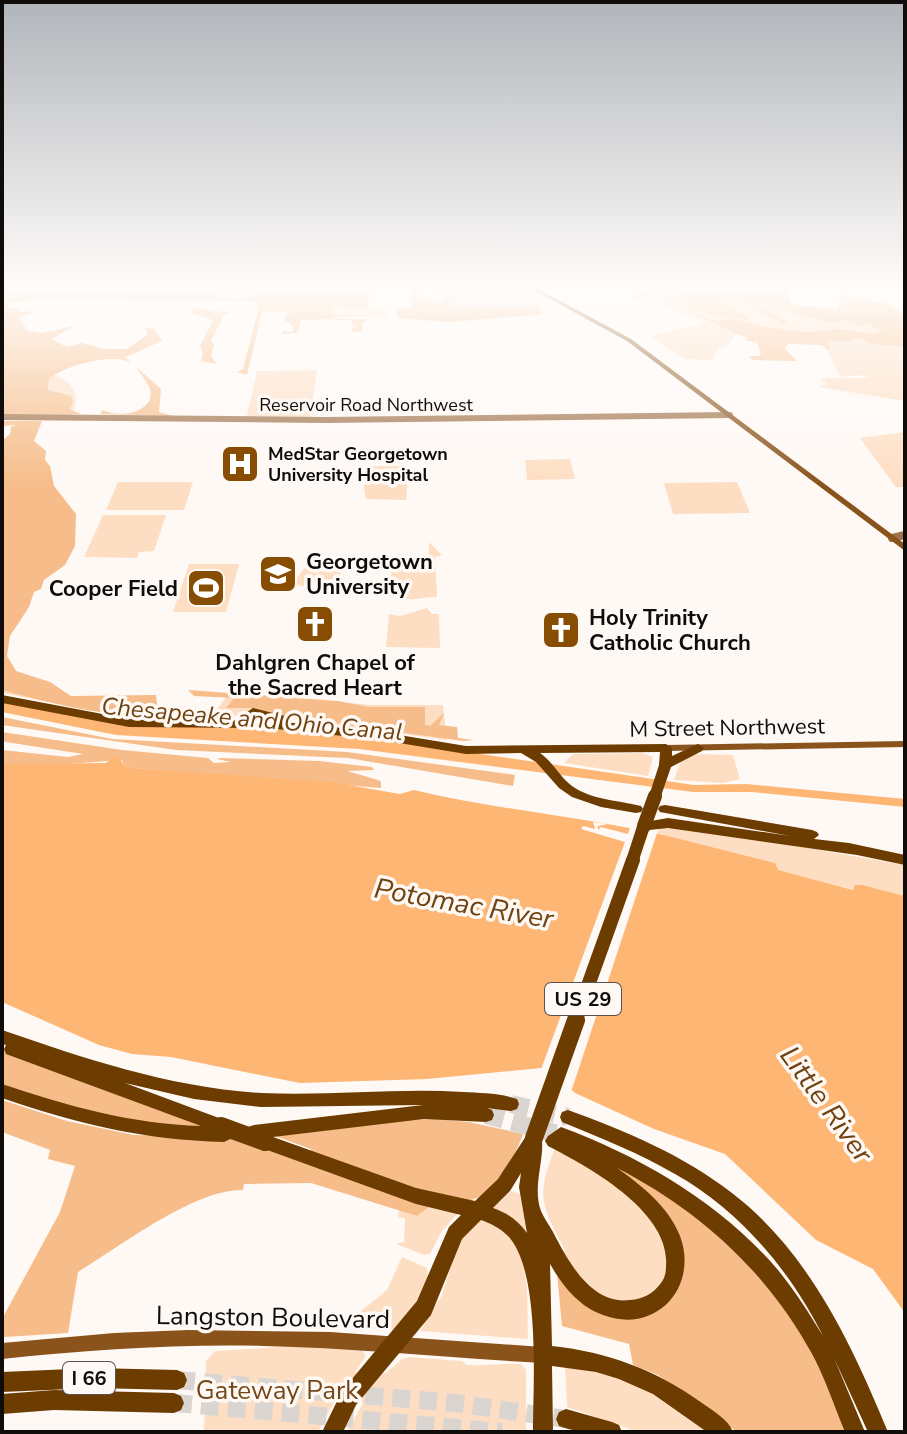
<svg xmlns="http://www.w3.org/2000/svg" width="907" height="1434" viewBox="0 0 907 1434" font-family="'Nunito Sans',sans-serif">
<rect width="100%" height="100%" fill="#fff9f5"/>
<g fill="#fedec3">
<path d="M 2,284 L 322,284 L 328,287 L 341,284 L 353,294 L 370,291 L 368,308 L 387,308 L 387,317 L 290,319 L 290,312 L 259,312 L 261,300 L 7,300 L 3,304 C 8,317 17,350 26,358 C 46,379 88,373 72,416 L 2,416 Z"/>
<polygon points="474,284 519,284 535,292 542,315 450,322 397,318 397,310 411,310 412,304 445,300 431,288"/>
<polygon points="616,284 783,284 792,305 837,309 842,300 862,301 905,316 905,401 819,387 827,384 821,380 826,378 873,378 858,375 840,377 823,341 747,339 741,333 736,334 727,346 718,349 713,360 684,359 651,336 705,323 660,304 652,306 632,296 638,291"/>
<polygon points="317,370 310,417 247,416 257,371"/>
<polygon points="905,432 905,487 896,487 860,438"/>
<polygon points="570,459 575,479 527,480 525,460"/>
<polygon points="368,466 409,466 406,500 366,499 364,488"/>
<polygon points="118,482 193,482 184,510 106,510"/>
<polygon points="737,482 750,513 673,514 664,483"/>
<polygon points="103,515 166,515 154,551 139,552 137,558 84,557"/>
<path d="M 429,542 L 442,555 L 435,557 L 437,597 C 420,597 409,604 390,593 L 392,559 L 383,557 L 408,560 L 407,557 L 422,557 L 420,559 L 429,555 Z"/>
<polygon points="189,564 239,564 226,612 173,612"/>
<polygon points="334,565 340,568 342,579 338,582 321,583 320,589 297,585 297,578 306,566"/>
<polygon points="427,608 432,614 439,614 440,648 386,647 389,614 400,616"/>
<polygon points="2,682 67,700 217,709 230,692 371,705 443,705 447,740 268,716 121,716 2,693"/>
<polygon points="643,753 653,757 648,776 564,763 573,754"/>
<polygon points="695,754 733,755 740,779 723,783 674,780 681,760"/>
<polygon points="661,827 728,834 905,865 905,896 862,886 854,890 777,870 775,863 656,833"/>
<path d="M 556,1145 L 583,1158 L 655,1219 L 672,1263 L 659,1294 L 621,1306 L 591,1292 L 561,1253 L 565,1250 C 540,1203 536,1196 556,1145 Z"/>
<polygon points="511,1191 522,1195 532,1250 492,1209"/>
<polygon points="432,1205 458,1213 442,1231 430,1254 424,1255 396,1244 404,1242 405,1218 398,1217 399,1210 417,1216"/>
<path d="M 480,1219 C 535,1234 526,1292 528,1339 L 420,1331 L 442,1295 L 459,1240 Z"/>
<polygon points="402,1257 427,1268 428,1277 422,1293 402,1325 393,1330 349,1328 356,1315 387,1290"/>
<path d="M 298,1346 L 361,1349 L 366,1356 L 355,1372 L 386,1373 L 402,1359 L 410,1357 L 462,1361 L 467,1365 C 486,1366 502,1363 521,1364 L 526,1370 L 526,1432 L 347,1432 L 363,1403 L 353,1393 L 340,1391 L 318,1432 L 204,1432 L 206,1361 L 215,1351 Z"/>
<polygon points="565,1364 601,1370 658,1393 709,1432 638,1432 567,1407"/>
</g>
<g fill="#f6bd8a">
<path d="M 2,284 L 152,284 L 145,288 L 144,293 L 181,293 L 188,286 L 177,284 L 217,284 L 211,288 L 218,297 L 235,300 L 253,296 L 252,290 L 247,284 L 341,285 L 349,294 L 370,291 L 366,308 C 353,312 342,304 331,308 L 334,319 L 369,319 L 362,324 L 363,331 L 352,332 L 352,328 L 358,327 L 352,324 L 352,320 L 335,320 L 333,319 L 301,320 L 298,333 L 283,334 L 282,331 L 292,332 L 294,327 L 284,320 L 287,312 L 262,312 L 247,375 L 237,372 L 243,369 L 258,311 L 258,305 L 252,301 L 40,300 L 7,303 L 8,308 L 21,308 L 19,312 L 37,311 L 19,318 L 28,331 L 41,333 L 75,326 L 51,339 L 67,347 L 82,343 L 105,349 L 127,349 L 148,334 L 143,327 L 154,329 L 162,341 L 125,357 L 161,389 L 159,412 L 173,416 L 100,414 L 103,410 C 117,417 141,415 150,400 C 152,389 149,386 143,377 C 139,372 136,365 130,362 C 111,353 63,366 49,379 L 48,390 L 71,396 L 73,403 L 69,409 L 81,414 L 2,415 Z"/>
<polygon points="412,284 421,286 413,287 419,292 417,295 427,301 437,300 436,304 444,303 443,298 457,309 509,309 538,305 542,314 448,322 398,318 397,310 412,307"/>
<polygon points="644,284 783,284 792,305 837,309 842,300 833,297 840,297 841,294 888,304 905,314 905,347 868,343 861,337 850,341 827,341 831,351 821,345 788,344 785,349 797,361 752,360 750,356 759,356 761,353 757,342 746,341 747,338 683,310 716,321 731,319 748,325 808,332 838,329 875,334 884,330 874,328 871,323 860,326 844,320 831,323 759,304 789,323 784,324 743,303 721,301 737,308 734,311 743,313 749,320 742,319 694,308 681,297 663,290 641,298 634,297 641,292 638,286"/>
<polygon points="198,308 232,313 224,315 211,341 214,345 211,356 217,364 201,361 203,353 200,346 213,320 191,313 192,309"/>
<path d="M 2,421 L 42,421 L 34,441 L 46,451 L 45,460 L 50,466 L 54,486 L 76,514 L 75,546 L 65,565 L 44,580 L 41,589 L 34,592 L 29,607 L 10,636 L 7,656 L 16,671 L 50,682 L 71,696 L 156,695 L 158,712 C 127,723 36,700 2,690 L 2,441 L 10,434 L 11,427 L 16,425 L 2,426 Z"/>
<polygon points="188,690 338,701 369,707 425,707 425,725 430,726 444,713 439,725 457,727 458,738 474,740 463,741 269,714 250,708 226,708 234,698 194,696"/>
<polygon points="2,717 112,739 347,752 515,775 513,786 348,758 176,750 2,725"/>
<polygon points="2,732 122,750 208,758 214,763 231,762 217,759 219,758 319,761 372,767 374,770 347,771 378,780 381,782 381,788 132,768 123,765 122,760 52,765 2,764 2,750 68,757 83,754 6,742 2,740"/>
<path d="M 2,1049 L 211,1128 C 138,1128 71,1108 2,1085 Z"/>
<path d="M 2,1100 L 67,1121 L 134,1135 L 240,1137 L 432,1205 L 417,1216 L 311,1183 L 244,1184 L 243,1190 C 194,1189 121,1246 78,1272 L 68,1333 L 4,1337 L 2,1319 L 60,1212 L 75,1166 L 48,1159 L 50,1150 L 2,1132 Z"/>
<path d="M 435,1119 L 469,1122 L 523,1134 C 514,1158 499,1192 471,1200 C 446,1207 342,1164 312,1154 L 311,1149 L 275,1136 L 401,1120 Z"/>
<polygon points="595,1156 658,1186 762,1271 820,1363 847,1432 737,1432 658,1375 633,1365 629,1344 562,1326 556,1262 598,1307 663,1302 677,1243"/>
</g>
<g fill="#feb675">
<polygon points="2,702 132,727 265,727 385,740 694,785 746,784 905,799 905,807 752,792 693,792 359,749 116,735 2,712"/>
<path d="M 114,757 L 120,757 L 123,765 L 132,768 L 331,782 L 400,794 L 414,790 C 481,806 546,813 613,825 C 668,834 721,850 775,863 L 778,870 L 853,890 L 855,885 L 862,885 L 905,896 L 905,1313 L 873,1269 L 816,1240 L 725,1154 L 654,1129 L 575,1093 L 548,1071 L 541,1068 L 427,1079 L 300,1083 L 171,1057 L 132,1054 L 99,1045 L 2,1002 L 2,764 L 106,763 Z"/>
</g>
<polygon fill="#fff9f5" points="593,822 608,824 598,826 598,830 601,827 628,834 631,824 658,830 570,1095 540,1072 625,842 581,829 583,826 595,829"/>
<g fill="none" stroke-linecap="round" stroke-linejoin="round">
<g stroke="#feb675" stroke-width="2">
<polyline points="664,295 682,300 682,305 789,335 839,331 905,340"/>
<polyline points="2,404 8,406"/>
</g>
<g stroke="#dbd5d2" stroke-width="18" stroke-dasharray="18 9" stroke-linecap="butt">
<polyline points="511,1104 568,1117"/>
<polyline points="486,1115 561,1135"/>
<polyline points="177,1380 455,1403 566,1419"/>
<polyline points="174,1403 502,1432"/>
</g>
<polyline stroke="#a0734b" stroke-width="6" points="2,417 326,420 730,415"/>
<polyline stroke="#a0734b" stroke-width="8" points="892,538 905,535"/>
<g fill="#89531b" fill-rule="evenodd">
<polygon points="522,284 529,284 631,339 905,544 905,551 627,341"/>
<polygon points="905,741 905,747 666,751 661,748 666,745"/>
<path d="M 188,1330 L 330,1332 L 543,1347 L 549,1349 L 551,1355 L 549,1361 L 543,1363 C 450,1358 357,1348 263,1346 C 176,1344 89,1350 2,1359 L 2,1343 L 114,1333 Z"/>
</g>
<g fill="#6c3c00" fill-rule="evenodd">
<path d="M 2,695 L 129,719 L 273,721 L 249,715 L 247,712 L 253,708 L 285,716 L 287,719 L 284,722 L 381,732 L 466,746 L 666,744 L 672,748 L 672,756 L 698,744 L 704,748 L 702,751 L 671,767 L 661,796 L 660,799 L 650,799 L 649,796 L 659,765 L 660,752 L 540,753 C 553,762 559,776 572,786 C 592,800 617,800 641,806 L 643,809 L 641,812 L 636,813 L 601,807 L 572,797 L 559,788 L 536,762 L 521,753 L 466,754 L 381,740 L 267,728 L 129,727 L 2,703 Z"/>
<polygon points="665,805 812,830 817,832 819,835 814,839 849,843 905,855 905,865 857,855 668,828 649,830 638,863 628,863 626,860 637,826 639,823 668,818 790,836 660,812 658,809 660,806"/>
<path d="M 2,1030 C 86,1059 172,1088 262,1093 C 329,1096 396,1088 463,1092 C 480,1093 500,1093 517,1099 L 519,1104 L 517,1109 L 511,1111 L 487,1108 L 492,1110 L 494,1115 L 492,1120 L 486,1122 L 424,1119 L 273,1137 L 416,1188 L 475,1201 L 498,1179 L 528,1133 L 534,1130 L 540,1133 C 548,1152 531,1185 541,1211 C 544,1218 549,1225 553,1232 C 568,1261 591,1305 630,1300 C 643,1299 653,1294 661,1283 C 665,1278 666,1272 666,1266 C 671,1212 589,1167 548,1146 L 545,1141 L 548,1136 L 561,1127 C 642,1157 722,1204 778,1270 C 795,1291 809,1313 823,1336 C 790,1270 739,1210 675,1174 C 639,1153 601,1138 562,1122 L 560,1117 L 562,1112 L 568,1110 C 626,1131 683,1155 732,1193 C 809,1252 852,1345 888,1432 L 868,1432 L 834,1358 L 865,1432 L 845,1432 C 834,1406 825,1377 811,1352 C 767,1272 699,1210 617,1168 C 641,1185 669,1207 680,1236 C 699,1287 656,1335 603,1315 C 578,1306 563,1286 550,1264 L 552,1346 C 608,1352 656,1370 702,1403 C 713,1411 728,1419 733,1432 L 707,1432 L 653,1394 L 619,1379 L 596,1372 L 552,1366 L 553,1432 L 533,1432 C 533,1384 541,1271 508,1236 C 500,1228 490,1223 481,1220 L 462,1239 L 431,1315 L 356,1405 L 343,1432 L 322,1432 L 342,1391 L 417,1301 L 449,1227 L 461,1215 L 416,1204 L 259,1147 L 256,1142 L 258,1139 L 248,1137 L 246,1132 L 248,1127 L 254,1125 L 423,1105 L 261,1107 L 194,1099 L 125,1083 L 227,1121 L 232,1134 L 230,1139 L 224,1142 C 145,1140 77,1124 2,1098 L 2,1084 C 67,1106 132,1124 201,1126 L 6,1054 L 4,1049 L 6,1045 L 2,1044 ZM 521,1173 L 519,1187 L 527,1233 C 518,1220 507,1213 493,1208 L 510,1191 Z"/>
<polygon points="94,1368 177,1370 184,1373 187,1380 184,1387 177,1390 94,1388 2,1392 2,1372"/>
<polygon points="54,1390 174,1393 181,1396 184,1403 181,1410 174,1413 54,1410 2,1414 2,1394"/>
<path d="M 566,1409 L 612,1422 L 619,1425 L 622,1432 C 601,1432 579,1434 559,1426 L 556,1419 L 559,1412 Z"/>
</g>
<g stroke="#6c3c00" stroke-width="14">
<polyline points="644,826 655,796"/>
<polyline points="575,1022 633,860"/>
</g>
<g stroke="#6c3c00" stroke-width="18">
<polyline points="221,1126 265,1142"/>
<polyline points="534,1138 576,1020"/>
</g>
</g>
<linearGradient id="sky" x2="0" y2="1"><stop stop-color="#b1b5ba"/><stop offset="0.59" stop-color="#fffcfa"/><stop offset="1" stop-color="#fffcfa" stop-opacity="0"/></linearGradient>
<rect width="907" height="485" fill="url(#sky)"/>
<defs>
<g id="hospital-square" transform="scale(2)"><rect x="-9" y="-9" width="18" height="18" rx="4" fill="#874d03" stroke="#fff9f5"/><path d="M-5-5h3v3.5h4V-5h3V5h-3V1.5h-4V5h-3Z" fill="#fff"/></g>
<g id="university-square" transform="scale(2)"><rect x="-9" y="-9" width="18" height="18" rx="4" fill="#874d03" stroke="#fff9f5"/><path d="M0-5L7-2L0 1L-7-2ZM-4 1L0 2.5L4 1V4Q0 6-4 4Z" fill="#fff"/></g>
<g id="stadium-square" transform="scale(2)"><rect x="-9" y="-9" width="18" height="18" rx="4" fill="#874d03" stroke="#fff9f5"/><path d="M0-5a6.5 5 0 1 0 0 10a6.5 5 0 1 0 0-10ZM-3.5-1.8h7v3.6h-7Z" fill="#fff"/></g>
<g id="church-square" transform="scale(2)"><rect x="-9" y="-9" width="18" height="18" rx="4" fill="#874d03" stroke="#fff9f5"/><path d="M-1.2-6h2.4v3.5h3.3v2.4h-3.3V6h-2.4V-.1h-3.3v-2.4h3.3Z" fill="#fff"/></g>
</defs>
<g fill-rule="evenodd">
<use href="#hospital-square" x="240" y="464"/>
<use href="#university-square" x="278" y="574"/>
<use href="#stadium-square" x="206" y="588"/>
<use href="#church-square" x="315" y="624"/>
<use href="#church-square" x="561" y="630"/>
</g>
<g text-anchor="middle" stroke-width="7" stroke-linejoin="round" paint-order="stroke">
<g font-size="18" fill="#100c09" stroke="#fff9f5">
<text x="366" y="411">Reservoir Road Northwest</text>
</g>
<g font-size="18" font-weight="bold" fill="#100c09" stroke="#fff9f5" text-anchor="start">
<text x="268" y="460">MedStar Georgetown<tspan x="268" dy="21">University Hospital</tspan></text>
</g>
<g fill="#fff9f5" stroke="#585350" stroke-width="2">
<rect x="545" y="983" width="76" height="32" rx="6"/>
<rect x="63" y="1362" width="52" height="32" rx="6"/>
</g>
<g font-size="20" font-weight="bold" fill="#100c09">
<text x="583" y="1006">US 29</text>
<text x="89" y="1385">I 66</text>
</g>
<g font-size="22" font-weight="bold" fill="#100c09" stroke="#fff9f5" text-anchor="start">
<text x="306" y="569">Georgetown<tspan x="306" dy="25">University</tspan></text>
<text x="178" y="596" text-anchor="end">Cooper Field</text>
<text x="589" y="625">Holy Trinity<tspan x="589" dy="25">Catholic Church</tspan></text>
<text x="315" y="670" text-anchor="middle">Dahlgren Chapel of<tspan x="315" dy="25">the Sacred Heart</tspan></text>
</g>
<g font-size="22" fill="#100c09" stroke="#fff9f5">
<text transform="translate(727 727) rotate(-1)" y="8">M Street Northwest</text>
</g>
<g font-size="24" font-style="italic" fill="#704210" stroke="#fff9f5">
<text transform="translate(252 719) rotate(5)" y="8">Chesapeake and Ohio Canal</text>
</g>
<g font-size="26" fill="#100c09" stroke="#fff9f5">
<text transform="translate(273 1317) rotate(1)" y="9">Langston Boulevard</text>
</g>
<g font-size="26" fill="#754717" stroke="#fff9f5">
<text x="277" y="1399">Gateway Park</text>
</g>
<g font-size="28" font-style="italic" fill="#704210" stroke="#fff9f5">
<text transform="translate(464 903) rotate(10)" y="10">Potomac River</text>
<text transform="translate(827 1104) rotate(54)" y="10">Little River</text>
</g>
</g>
<rect width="907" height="1434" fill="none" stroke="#100c09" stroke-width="8"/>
</svg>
